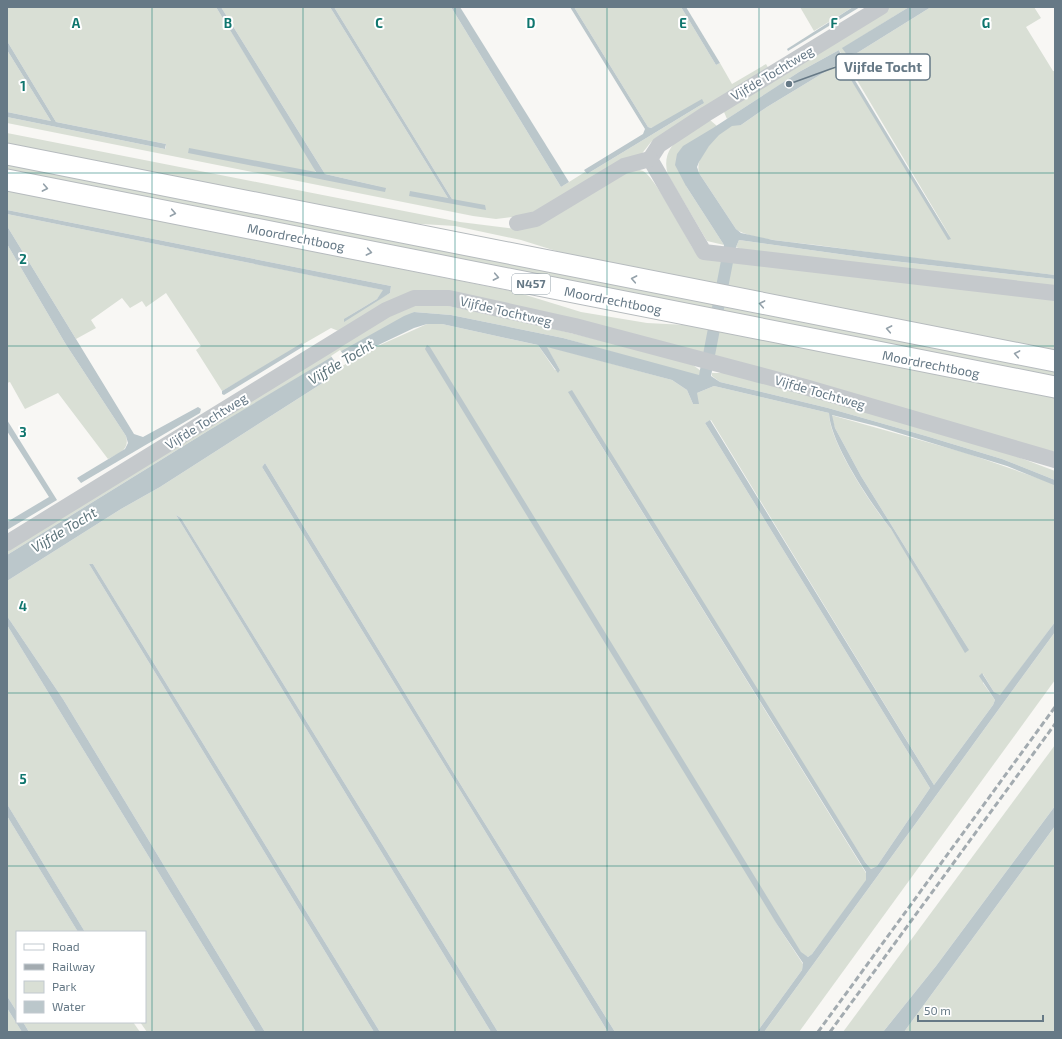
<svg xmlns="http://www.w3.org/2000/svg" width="1062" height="1039" viewBox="0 0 1062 1039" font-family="'Exo 2',sans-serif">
<rect width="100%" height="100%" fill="#f8f7f4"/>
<g fill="#d9dfd5">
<polygon points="7,7 216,7 316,170 315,173 386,188 325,174 221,7 330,7 448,198 410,191 485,205 452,199 334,7 451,7 561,187 585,172 587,174 704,103 651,128 648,127 574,7 681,7 716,65 720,63 732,84 766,64 770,71 703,109 651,142 640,156 537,214 496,219 473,216 7,123 7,117 165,149 166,147 166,144 56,122 7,41"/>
<polygon points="800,7 853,7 814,31"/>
<path d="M 889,7 L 909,7 L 843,48 L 847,55 L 857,53 L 931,7 L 1034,7 L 1041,18 L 1026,27 L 1053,71 L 1055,71 L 1055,275 C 975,266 895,256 816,245 C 800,243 746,239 736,229 L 699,173 C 694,155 719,135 730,123 L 741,125 L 767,107 L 838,64 L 842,65 L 951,238 L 839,50 L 799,72 L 727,119 L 724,112 L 728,106 Z"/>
<polygon points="7,50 51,121 7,112"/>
<path d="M 710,120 L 717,126 L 686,186 L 724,245 L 707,241 L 668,175 C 659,143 687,134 710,120 Z"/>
<path d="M 7,133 L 460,222 L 517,229 L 621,172 C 629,171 636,168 643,171 C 655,177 685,235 694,250 L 1055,299 L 1055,352 L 569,255 L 521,240 L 455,226 L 405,223 L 7,145 Z"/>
<polygon points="7,164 1055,371 1055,378 7,171"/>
<polygon points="7,190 516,292 581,312 647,323 686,325 1055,397 1055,452 450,293 341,332 331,328 222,391 196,350 201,346 166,293 146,307 142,301 130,308 122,298 91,320 96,328 76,339 7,226 7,214 384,290 377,299 344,319 390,293 391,286 7,210"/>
<polygon points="739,240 875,259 1055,279 1055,287 752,253 736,247"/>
<path d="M 7,244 L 65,343 L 126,436 C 130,450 119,453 108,459 L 58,393 L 25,409 L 10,382 L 7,383 Z"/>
<polygon points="435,303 546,327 689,362 701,371 699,375 696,376 563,338 451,315 414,312 329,360 211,429 7,555 7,547 387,315 415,305"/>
<path d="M 427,324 L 442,324 L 538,345 L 555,370 L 560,370 L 546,346 L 672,380 L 687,390 L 693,404 L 697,393 L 714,386 L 829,413 C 829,442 872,506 891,529 L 969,650 L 861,476 L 835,428 L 831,415 L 966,453 L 1055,484 L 1055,622 L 1000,696 L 994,692 L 983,674 L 983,683 L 995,700 L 993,705 L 934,785 L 711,420 L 705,423 L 930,788 L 877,866 L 871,869 L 865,862 L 568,392 L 866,873 L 867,880 L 812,954 L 808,957 L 801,953 L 748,868 L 778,926 L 803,964 L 802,970 L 757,1032 L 615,1032 L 464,790 L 265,463 L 262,467 L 608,1032 L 498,1032 L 181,518 L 176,515 L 491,1032 L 380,1032 L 93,564 L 89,564 L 374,1032 L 265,1032 L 63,699 L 7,616 L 7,581 L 121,509 L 160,487 L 321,384 L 333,366 Z"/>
<polygon points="726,371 1002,451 1055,471 1055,480 1002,459 926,436 828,408 720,382 712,376 712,373 724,373"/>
<polygon points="7,625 256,1032 147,1032 140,1022 145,1022 145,932 85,932 7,804"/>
<polygon points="1055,632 1055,680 799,1032 764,1032"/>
<polygon points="1055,745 1055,806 936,966 883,1032 843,1032"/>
<polygon points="7,816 78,932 17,932 17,1012 7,996"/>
<polygon points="1055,826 1055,1032 904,1032"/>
<polygon points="7,1008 22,1032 7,1032"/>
<polygon points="23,1022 133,1022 140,1032 29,1032"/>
</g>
<g fill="#bbc7cb">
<polygon points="216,7 221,7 325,174 386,188 385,192 188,153 189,148 316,172"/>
<polygon points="330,7 334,7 452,199 485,205 486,210 409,196 410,191 448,198"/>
<polygon points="451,7 460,7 569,182 561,187"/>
<polygon points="570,7 574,7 648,127 651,128 702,99 704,103 587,174 584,170 643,134 645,129"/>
<polygon points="681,7 686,7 720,63 716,65"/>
<polygon points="853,7 860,7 788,51 787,49"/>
<polygon points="909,7 931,7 857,53 847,55 842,48"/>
<polygon points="7,41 56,122 166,144 165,149 7,117 7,112 51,121 7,50"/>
<path d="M 839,50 L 845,64 L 951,239 L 948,240 L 842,65 L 838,64 L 767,107 L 741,125 L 732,126 L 719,135 L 709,146 L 699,162 L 697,167 L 699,173 L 736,229 L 741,233 L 773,240 L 1055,275 L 1055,279 L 875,259 L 739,240 L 736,247 L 711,376 L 720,382 L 828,408 L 926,436 L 1002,459 L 1055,480 L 1054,485 L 1007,466 L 876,426 L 832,415 L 835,428 L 861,476 L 969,650 L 965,653 L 891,529 C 872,505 830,443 829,413 L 714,386 L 697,393 L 699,404 L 693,404 L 687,390 L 672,380 L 547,347 L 560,370 L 558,373 L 538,345 L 442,324 L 427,324 L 414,328 L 351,358 L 335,369 L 321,384 L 160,487 L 121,509 L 7,581 L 7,555 L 211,429 L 345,349 L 404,316 L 414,312 L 451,315 L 563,338 L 699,375 L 724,245 L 686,186 L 675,165 L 677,154 L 683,146 L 713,128 L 799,72 Z"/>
<polygon points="7,210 391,286 390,293 344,322 344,319 377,299 383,290 7,214"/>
<polygon points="7,226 134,434 143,437 198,407 201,409 200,413 81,483 77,478 125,449 128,443 126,436 65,343 7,244"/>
<polygon points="302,343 304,346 224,395 222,394 222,391"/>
<polygon points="427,345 430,347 801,952 808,957 812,954 866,880 866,872 568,392 572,390 865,862 871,869 877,866 930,788 705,423 710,420 934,785 993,705 995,700 979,676 982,673 994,692 1000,695 1055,622 1055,632 764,1032 757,1032 802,970 803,963 778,926 425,349"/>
<polygon points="7,420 57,500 7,530 7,522 49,497 7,431"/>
<polygon points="265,463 464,790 615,1032 608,1032 262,467"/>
<polygon points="176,515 181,518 498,1032 491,1032"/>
<polygon points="89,564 93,564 380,1032 374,1032"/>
<polygon points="7,616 63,699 265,1032 256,1032 7,625"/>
<polygon points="7,804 85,932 78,932 7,816"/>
<polygon points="1055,806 1055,826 904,1032 883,1032 936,966"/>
<polygon points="7,996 17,1012 17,1022 23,1022 29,1032 22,1032 7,1008"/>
</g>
<polygon fill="#f8f7f4" points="340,350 349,362 339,368 331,356"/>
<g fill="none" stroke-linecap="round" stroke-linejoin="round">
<g stroke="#b6bbbe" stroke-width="23">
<g id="major">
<polyline points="7,154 1055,361"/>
<polyline points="7,180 1055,387"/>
</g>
</g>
<g stroke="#c5c9cc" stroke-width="16">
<polyline points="881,7 706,114 659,145 650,159 704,252 1055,293"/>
<polyline points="517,223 536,219 624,166 650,159"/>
<polyline points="7,543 386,310 414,298 449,298 575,326 805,387 1055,460"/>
</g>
<use href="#major" stroke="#fff" stroke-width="21"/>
<g stroke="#a3abb0" stroke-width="3" stroke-dasharray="6 3" stroke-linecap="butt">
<polyline points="818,1032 1055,707"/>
<polyline points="830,1032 1055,724"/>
</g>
</g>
<defs><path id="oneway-chevron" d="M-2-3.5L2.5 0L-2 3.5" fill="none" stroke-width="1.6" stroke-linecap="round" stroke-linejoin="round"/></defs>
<g stroke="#94a1aa">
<use href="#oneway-chevron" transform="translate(45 188) rotate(11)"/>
<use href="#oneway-chevron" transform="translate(173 213) rotate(11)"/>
<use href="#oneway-chevron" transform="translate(369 252) rotate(11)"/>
<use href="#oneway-chevron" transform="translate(496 277) rotate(11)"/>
<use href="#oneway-chevron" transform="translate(634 279) rotate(-169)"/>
<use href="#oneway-chevron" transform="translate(762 304) rotate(-169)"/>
<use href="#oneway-chevron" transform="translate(889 329) rotate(-169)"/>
<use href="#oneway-chevron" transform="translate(1017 354) rotate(-169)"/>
</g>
<path fill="none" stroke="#0f766e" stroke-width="1" stroke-opacity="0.55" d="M 152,7 L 152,1032M 303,7 L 303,1032M 455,7 L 455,1032M 607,7 L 607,1032M 759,7 L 759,1032M 910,7 L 910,1032M 7,173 L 1055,173M 7,346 L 1055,346M 7,520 L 1055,520M 7,693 L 1055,693M 7,866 L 1055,866"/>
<g text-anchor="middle" stroke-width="4" stroke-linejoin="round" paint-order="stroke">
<rect fill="#fff" stroke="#94a1aa" stroke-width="1" x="512" y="274" width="38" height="20" rx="3"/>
<g font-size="12" font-weight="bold" fill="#667986">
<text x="531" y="288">N457</text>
</g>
<g font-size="13" fill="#667986" stroke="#fff">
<text transform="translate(772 73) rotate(-31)" y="5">Vijfde Tochtweg</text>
<text transform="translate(296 237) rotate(11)" y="5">Moordrechtboog</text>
<text transform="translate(613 300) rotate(11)" y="5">Moordrechtboog</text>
<text transform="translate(506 311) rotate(13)" y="5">Vijfde Tochtweg</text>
<text transform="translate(931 364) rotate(11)" y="5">Moordrechtboog</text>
<text transform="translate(820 392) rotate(16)" y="5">Vijfde Tochtweg</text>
<text transform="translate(206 421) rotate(-32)" y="5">Vijfde Tochtweg</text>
</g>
<g font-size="14" font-style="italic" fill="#5d747b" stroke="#fff">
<text transform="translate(341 362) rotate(-31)" y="5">Vijfde Tocht</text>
<text transform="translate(64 530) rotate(-31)" y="5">Vijfde Tocht</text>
</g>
</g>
<g font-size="13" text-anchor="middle" font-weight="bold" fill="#0f766e" stroke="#fff" stroke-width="4" stroke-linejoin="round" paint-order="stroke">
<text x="76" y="28">A</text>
<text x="228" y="28">B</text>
<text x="379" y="28">C</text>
<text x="531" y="28">D</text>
<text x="683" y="28">E</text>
<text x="834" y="28">F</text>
<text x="986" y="28">G</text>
<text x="23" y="91">1</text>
<text x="23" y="264">2</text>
<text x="23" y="437">3</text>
<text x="23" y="611">4</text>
<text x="23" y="784">5</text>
</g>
<path fill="none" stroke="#667986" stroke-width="1.5" d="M789 84L836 67"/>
<circle fill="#667986" stroke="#fff" stroke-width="1.5" cx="789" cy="84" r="4"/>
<rect fill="#fff" stroke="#667986" stroke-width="1.5" x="836" y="54" width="94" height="26" rx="4"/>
<g font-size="14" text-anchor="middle" font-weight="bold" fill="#667986">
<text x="883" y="72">Vijfde Tocht</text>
</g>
<rect width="1062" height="1039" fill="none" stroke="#667986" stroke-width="16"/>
<rect x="16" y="931" width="130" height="92" fill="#ffffff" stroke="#c2c9cf"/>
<rect x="24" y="944" width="20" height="6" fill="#ffffff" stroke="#c2c9cf"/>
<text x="52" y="951" font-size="12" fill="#667986">Road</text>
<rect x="24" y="964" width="20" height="6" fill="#a3abb0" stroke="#c2c9cf"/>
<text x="52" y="971" font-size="12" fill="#667986">Railway</text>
<rect x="24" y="981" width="20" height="12" fill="#d9dfd5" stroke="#c2c9cf"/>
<text x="52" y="991" font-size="12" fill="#667986">Park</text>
<rect x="24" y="1001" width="20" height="12" fill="#bbc7cb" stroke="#c2c9cf"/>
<text x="52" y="1011" font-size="12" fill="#667986">Water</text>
<path d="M918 1015v6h125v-6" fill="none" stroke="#667986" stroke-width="2"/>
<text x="924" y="1015" font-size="12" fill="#667986" stroke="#ffffff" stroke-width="3" paint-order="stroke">50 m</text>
</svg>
